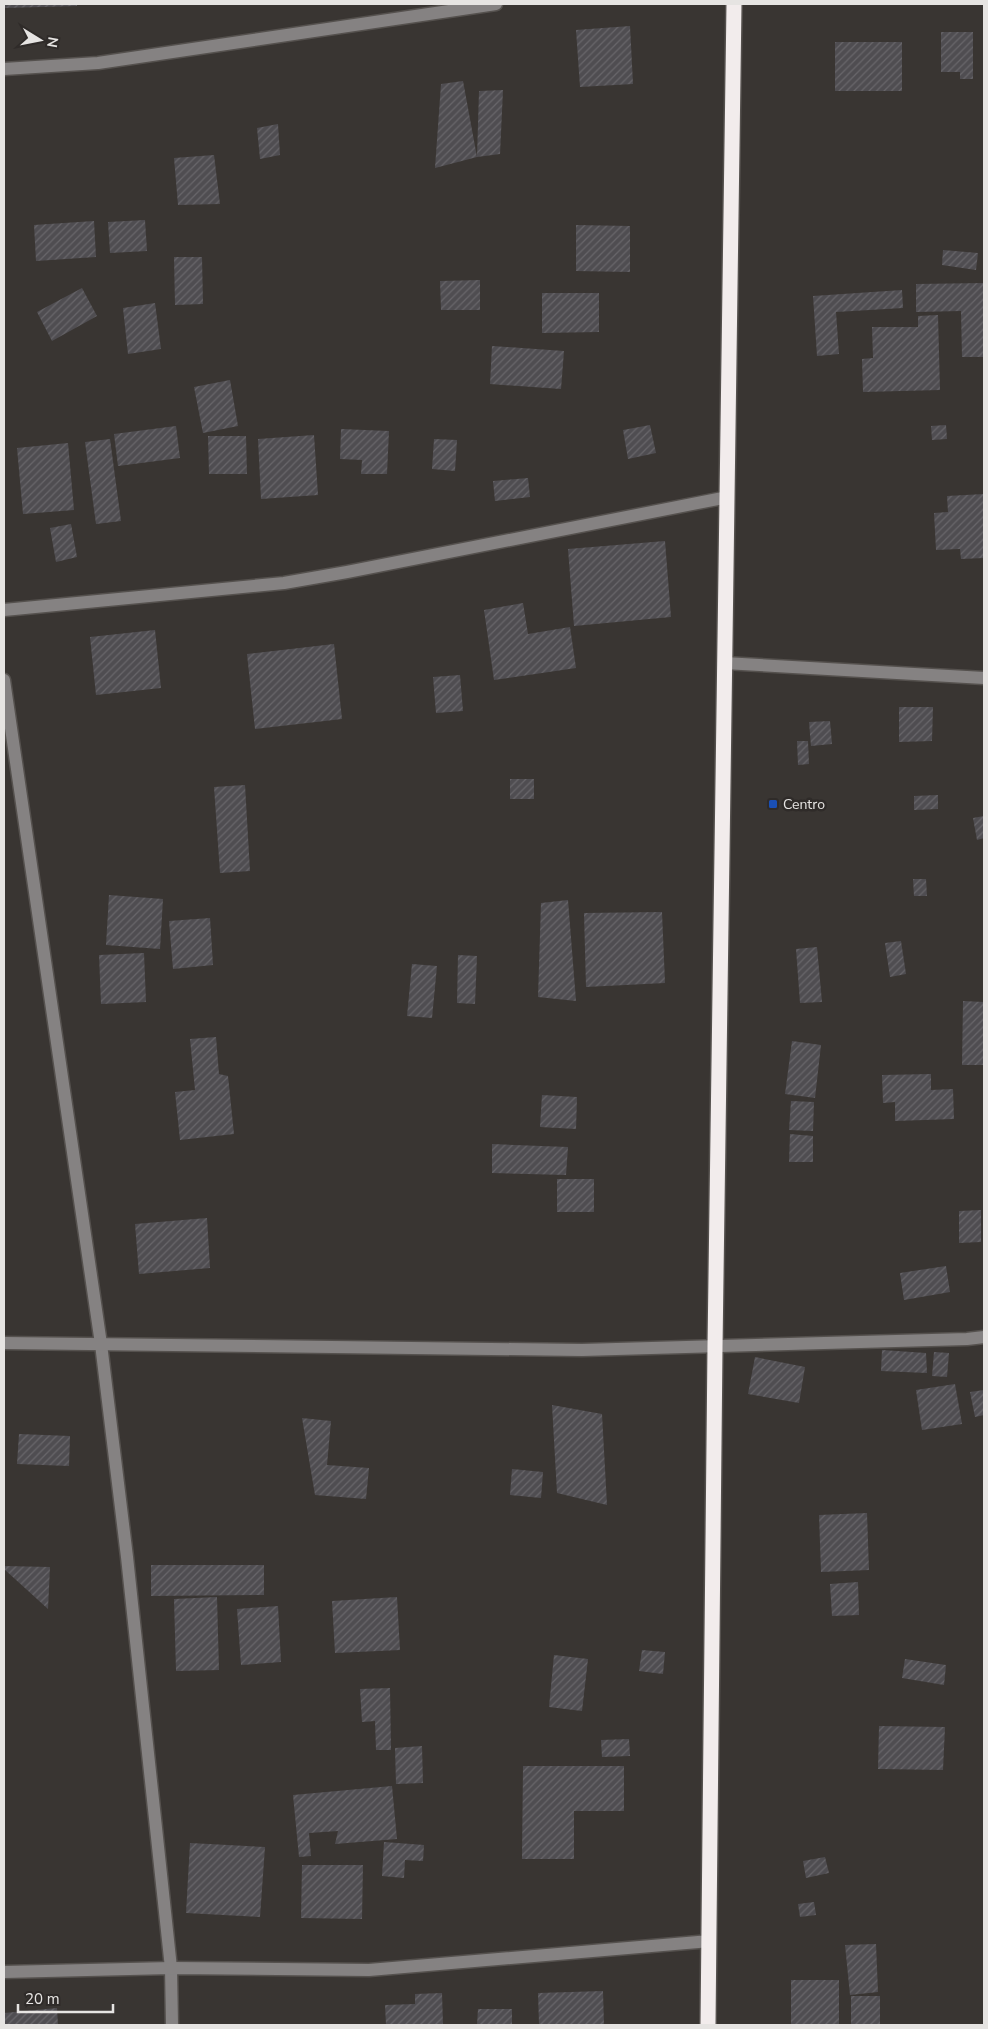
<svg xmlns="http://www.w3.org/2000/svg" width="988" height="2029" viewBox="0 0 988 2029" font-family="'Nunito Sans',sans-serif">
<defs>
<pattern id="building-hatch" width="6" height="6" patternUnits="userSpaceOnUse" patternTransform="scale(1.25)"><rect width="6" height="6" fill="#4f4d51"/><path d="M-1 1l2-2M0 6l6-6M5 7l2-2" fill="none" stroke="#68666a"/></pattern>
</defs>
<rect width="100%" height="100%" fill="#393532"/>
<g fill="url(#building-hatch)">
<polygon points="5,4 77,4 77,6 5,8"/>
<polygon points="630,26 633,84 580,87 576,30"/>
<polygon points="941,32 973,32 973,79 960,79 960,72 941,72"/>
<rect x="835" y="42" width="67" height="49"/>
<polygon points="463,81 477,157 435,168 441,84"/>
<polygon points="503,90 500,154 477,157 479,91"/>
<polygon points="278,124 280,155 260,159 257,128"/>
<polygon points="214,155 220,204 178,205 174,158"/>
<polygon points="145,220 147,251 110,253 108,222"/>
<polygon points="94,221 96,257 36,261 34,225"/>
<polygon points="576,225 630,226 630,272 576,271"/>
<polygon points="943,250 978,253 976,270 942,265"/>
<polygon points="174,257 202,257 203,304 175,305"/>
<polygon points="480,280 480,310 441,310 440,281"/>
<polygon points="984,283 984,357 962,357 961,311 916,312 916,284"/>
<polygon points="82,288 97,316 52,341 37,312"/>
<polygon points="902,290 903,308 836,312 839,354 817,356 813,296"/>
<polygon points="542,293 599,293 599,332 542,333"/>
<polygon points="155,303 161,349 128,354 123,308"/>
<polygon points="938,315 940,390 863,392 862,359 873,358 872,327 918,327 918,316"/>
<polygon points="492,346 564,351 561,389 490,384"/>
<polygon points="230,380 238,426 203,433 194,387"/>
<polygon points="650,425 656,453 628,459 623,430"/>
<polygon points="946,425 947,439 932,440 931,426"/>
<polygon points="176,426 180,458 118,466 114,434"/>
<polygon points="341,429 389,431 387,474 361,474 362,460 340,459"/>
<polygon points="314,435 318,495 261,499 258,439"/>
<polygon points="208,436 246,436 247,474 209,474"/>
<polygon points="110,439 121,521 96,524 85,442"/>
<polygon points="434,439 457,440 455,471 432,469"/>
<polygon points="68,443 74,510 23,514 17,448"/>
<polygon points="528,478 530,497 495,501 493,481"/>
<polygon points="984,494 984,558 961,559 960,549 936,550 934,513 948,512 947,496"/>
<polygon points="71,524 77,557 56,562 50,528"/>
<polygon points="665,541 671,617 574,626 568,549"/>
<polygon points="523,603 528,634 570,627 576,668 494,680 484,610"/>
<polygon points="155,630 161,688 96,695 90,637"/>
<polygon points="334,644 342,719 255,729 247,654"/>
<polygon points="460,675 463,711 436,713 433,677"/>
<polygon points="899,707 933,707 932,741 899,742"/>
<polygon points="830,721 832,744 811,746 809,722"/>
<polygon points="797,741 808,741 809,764 798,765"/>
<rect x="510" y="779" width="24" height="20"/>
<polygon points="245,785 250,871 220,873 214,787"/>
<polygon points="938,795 938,809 914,810 914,796"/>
<polygon points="984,816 984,838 977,840 973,818"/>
<polygon points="913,879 926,879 927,896 914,896"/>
<polygon points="109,895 163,899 160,949 106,945"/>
<polygon points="568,900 576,1001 538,997 541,903"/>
<polygon points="662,912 665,983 586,987 584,913"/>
<polygon points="210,918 213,965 173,969 169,921"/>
<polygon points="901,941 906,974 890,977 885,943"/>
<polygon points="817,947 822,1002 800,1003 796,949"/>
<polygon points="144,953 146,1002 101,1004 99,955"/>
<polygon points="458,955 477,956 475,1004 457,1003"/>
<polygon points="412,964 437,966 432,1018 407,1016"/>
<polygon points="963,1001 984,1002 984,1065 962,1065"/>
<polygon points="216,1037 219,1074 228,1076 234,1134 180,1140 175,1092 195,1090 190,1039"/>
<polygon points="792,1041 821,1045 815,1098 785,1094"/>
<polygon points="931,1074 931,1090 953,1089 954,1119 895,1121 895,1102 883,1103 882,1075"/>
<polygon points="542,1095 577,1097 576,1129 540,1127"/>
<polygon points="791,1101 814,1102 813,1131 789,1130"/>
<polygon points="790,1134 813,1136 813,1162 789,1162"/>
<polygon points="492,1144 568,1147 566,1175 492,1173"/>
<rect x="557" y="1179" width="37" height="33"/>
<polygon points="981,1210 981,1242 959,1243 959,1211"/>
<polygon points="207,1218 210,1268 139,1274 135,1224"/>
<polygon points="946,1266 950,1292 904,1300 900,1273"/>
<polygon points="882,1350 926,1353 927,1373 881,1371"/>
<polygon points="934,1352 949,1353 947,1377 932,1376"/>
<polygon points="755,1357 805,1367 799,1403 748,1394"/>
<polygon points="955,1384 962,1424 922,1430 916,1390"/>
<polygon points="984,1390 984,1415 975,1417 970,1392"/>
<polygon points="552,1405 602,1414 607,1505 557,1493"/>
<polygon points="302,1418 331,1421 327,1465 369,1468 366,1499 315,1495"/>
<polygon points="19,1434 70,1436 69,1466 17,1464"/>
<polygon points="512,1469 543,1472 541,1498 510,1495"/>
<polygon points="867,1513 869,1570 821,1572 819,1515"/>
<polygon points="151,1565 264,1565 264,1595 151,1596"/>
<polygon points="4,1566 50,1567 48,1609 4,1569"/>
<polygon points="858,1582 859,1615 832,1616 830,1584"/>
<polygon points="217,1597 219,1670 176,1671 174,1599"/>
<polygon points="397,1597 400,1650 335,1653 332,1601"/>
<polygon points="278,1606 281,1662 241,1665 237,1609"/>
<polygon points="642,1650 665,1652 663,1674 639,1671"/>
<polygon points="554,1655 588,1659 582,1711 549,1707"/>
<polygon points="905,1659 946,1665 944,1685 902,1678"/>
<polygon points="390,1688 391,1750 376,1750 375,1721 362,1722 360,1689"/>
<polygon points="879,1726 945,1727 943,1770 878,1769"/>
<polygon points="629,1739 630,1756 602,1757 601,1740"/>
<polygon points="422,1746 423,1783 396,1784 395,1748"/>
<polygon points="523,1766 624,1766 624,1811 574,1811 574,1859 522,1859"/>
<polygon points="392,1786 397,1839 335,1844 338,1831 309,1833 311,1856 299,1857 293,1795"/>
<polygon points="384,1842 424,1845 423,1861 405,1860 404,1878 382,1876"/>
<polygon points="190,1843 265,1847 260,1917 186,1913"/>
<polygon points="825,1857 829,1873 806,1878 803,1861"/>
<polygon points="302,1865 363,1865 362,1919 301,1918"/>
<polygon points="814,1902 816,1915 800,1917 798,1904"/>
<polygon points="876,1944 878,1992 850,1995 845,1945"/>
<rect x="791" y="1980" width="48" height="45"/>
<polygon points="603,1991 604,2025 539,2025 538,1993"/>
<polygon points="442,1993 443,2025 386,2025 385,2005 415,2004 415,1994"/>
<rect x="851" y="1996" width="29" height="29"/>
<polygon points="57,2008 58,2025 4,2025 4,2013"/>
<polygon points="478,2009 512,2009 512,2025 477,2025"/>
</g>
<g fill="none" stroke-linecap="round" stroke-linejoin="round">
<g stroke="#55514e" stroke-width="15">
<g id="minor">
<polyline points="4,69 98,63 496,4"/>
<polyline points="4,610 284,583 347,572 728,497"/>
<polyline points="724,663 984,678"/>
<polyline points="4,680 101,1344 127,1557 171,1968 172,2025"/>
<polyline points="4,1343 582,1350 967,1339 984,1337"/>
<polyline points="4,1972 171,1968 369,1970 710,1941"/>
</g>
</g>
<g stroke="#55514e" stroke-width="18">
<polyline id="highway" points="708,2025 715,1347 734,4"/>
</g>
<use href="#minor" stroke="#858282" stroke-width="12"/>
<use href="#highway" stroke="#f2ecec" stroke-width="15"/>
</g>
<rect fill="#1a4fb4" stroke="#2f2b29" stroke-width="2" x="768" y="799" width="10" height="10" rx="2.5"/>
<g text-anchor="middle" stroke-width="5" stroke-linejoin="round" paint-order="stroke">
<g font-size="14" fill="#e6e4e2" stroke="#2f2b29" text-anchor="start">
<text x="783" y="809">Centro</text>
</g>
</g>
<rect width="988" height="2029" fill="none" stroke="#e6e4e2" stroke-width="10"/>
<g transform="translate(40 40) rotate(100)" stroke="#2f2b29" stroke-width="4" paint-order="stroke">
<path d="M0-4L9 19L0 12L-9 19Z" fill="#e6e4e2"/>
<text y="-8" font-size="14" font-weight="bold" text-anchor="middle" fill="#e6e4e2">N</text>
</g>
<path d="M18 2004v8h95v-8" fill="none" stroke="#e6e4e2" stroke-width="2.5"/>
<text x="25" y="2004" font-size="15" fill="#e6e4e2" stroke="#2f2b29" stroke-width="4" paint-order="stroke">20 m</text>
</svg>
